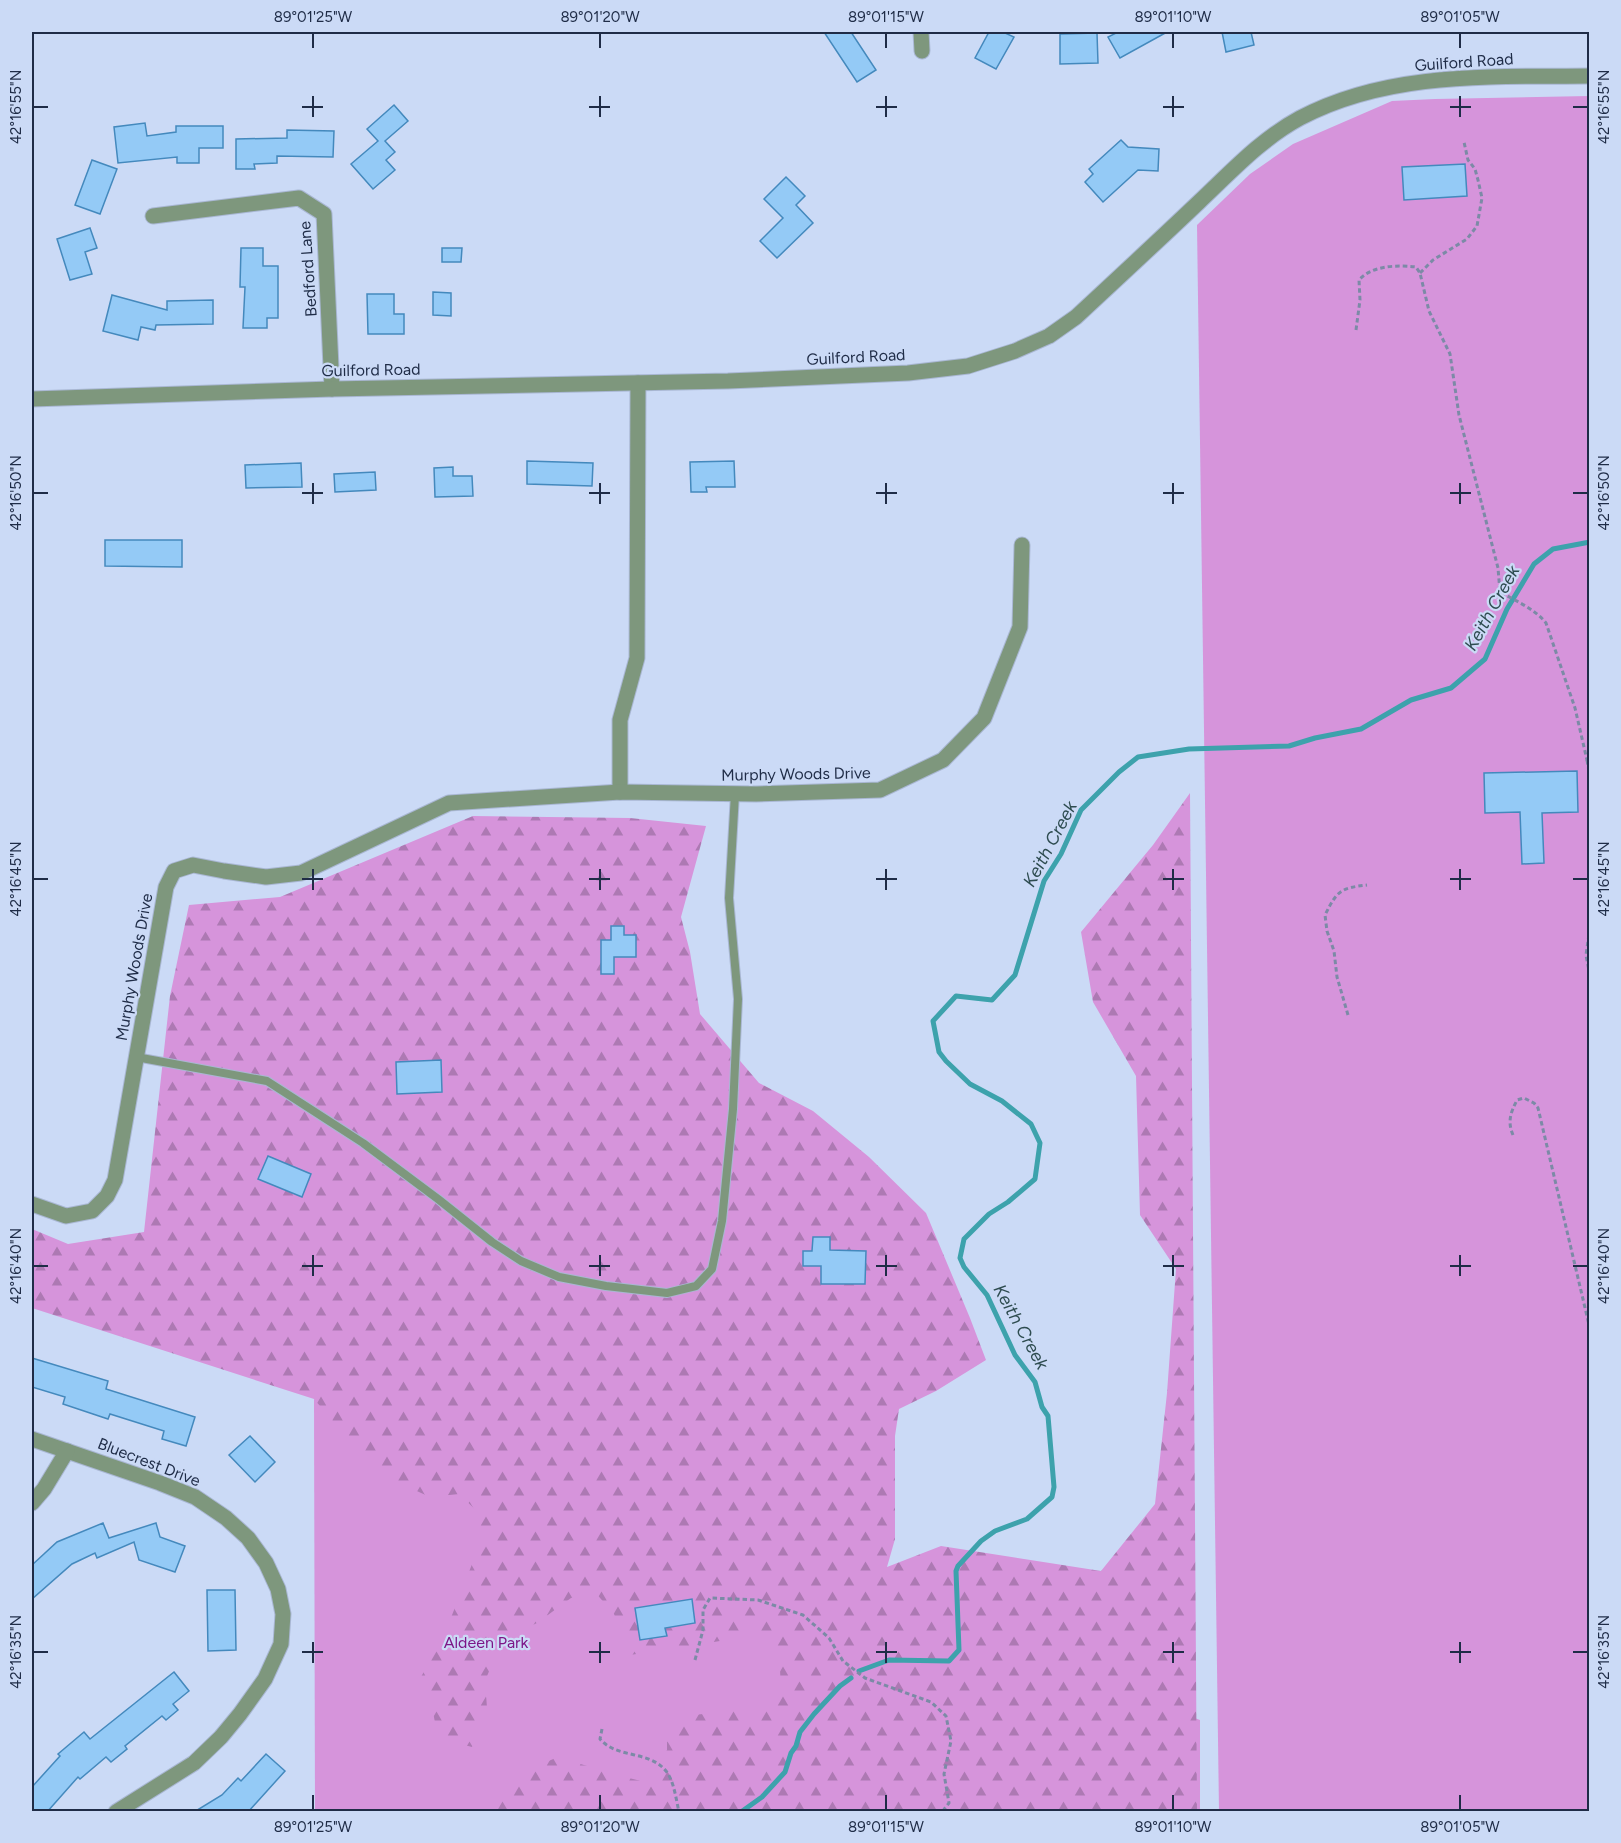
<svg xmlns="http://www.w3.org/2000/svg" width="1621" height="1843" viewBox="0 0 1621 1843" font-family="Figtree,sans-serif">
	<defs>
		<pattern id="forest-firs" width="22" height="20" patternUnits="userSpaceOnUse" patternTransform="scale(1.5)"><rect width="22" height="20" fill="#d694db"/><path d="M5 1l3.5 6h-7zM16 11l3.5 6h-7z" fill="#ad79b3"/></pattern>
	</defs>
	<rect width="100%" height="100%" fill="#cbdaf6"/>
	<g fill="#d694db">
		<path d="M 1589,96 L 1589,1811 L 1219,1811 L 1197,225 L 1250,174 L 1293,144 L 1392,101 L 1435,99 Z"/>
		<path d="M 314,1399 L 1200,1720 L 1200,1811 L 315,1811 Z"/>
	</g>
	<path fill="url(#forest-firs)" d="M 1190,793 L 1197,1811 L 492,1811 L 495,1804 L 525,1771 L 558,1757 L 613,1774 L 645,1782 L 667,1750 L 667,1725 L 693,1715 L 753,1709 L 781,1694 L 780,1669 L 772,1647 L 751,1634 L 720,1641 L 630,1655 L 614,1614 L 594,1591 L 571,1598 L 537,1623 L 502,1640 L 485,1681 L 488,1721 L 472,1747 L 438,1738 L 432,1707 L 417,1684 L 443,1638 L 476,1554 L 480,1514 L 459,1494 L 430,1497 L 377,1473 L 314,1399 L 32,1308 L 32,1229 L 68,1244 L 144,1232 L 170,996 L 189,905 L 280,897 L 473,816 L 630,818 L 706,826 L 681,917 L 690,952 L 700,1014 L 759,1083 L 813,1111 L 869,1157 L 926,1213 L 970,1318 L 986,1360 L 936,1391 L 899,1409 L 895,1436 L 895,1539 L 887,1567 L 941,1546 L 1101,1571 L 1155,1504 L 1167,1393 L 1176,1269 L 1140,1215 L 1136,1076 L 1093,1002 L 1081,932 L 1153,845 Z"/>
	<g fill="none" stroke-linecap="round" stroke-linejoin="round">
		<g stroke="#3da2ac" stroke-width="5">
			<path d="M 859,1671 L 889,1660 L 949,1661 L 959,1650 L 956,1571 L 958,1566 L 981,1541 L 995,1531 L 1027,1519 L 1052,1497 L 1054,1487 L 1048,1416 L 1042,1407 L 1035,1382 L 1015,1355 L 987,1295 L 964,1267 L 960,1258 L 964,1239 L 989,1214 L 1008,1202 L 1035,1179 L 1040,1143 L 1031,1124 L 1002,1101 L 970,1084 L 946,1061 L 939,1052 L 933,1021 L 956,996 L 992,1000 L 1015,975 L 1044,881 L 1061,854 L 1081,810 L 1119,772 L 1138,757 L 1189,749 L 1289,746 L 1315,738 L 1361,729 L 1411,700 L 1451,688 L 1485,659 L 1507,609 L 1534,564 L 1553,549 L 1590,542"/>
			<path d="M 741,1812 L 762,1797 L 785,1772 L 791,1753 L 796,1746 L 800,1732 L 814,1714 L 840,1686 L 851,1678"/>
		</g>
	</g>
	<g fill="#94caf6" stroke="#4489bd" stroke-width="1.5">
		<path d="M 824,32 L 851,32 L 876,70 L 857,82 Z"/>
		<path d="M 989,32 L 1003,32 L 1014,37 L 996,69 L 975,58 Z"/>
		<path d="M 1118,32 L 1167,32 L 1120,58 L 1108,37 Z"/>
		<path d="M 1222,32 L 1251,32 L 1254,45 L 1226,52 Z"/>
		<path d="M 1097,33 L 1098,63 L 1060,64 L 1060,34 Z"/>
		<path d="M 394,105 L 408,121 L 385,141 L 395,152 L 386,160 L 395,170 L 373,189 L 351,164 L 378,141 L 367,129 Z"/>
		<path d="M 145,123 L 147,136 L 176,132 L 176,126 L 223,126 L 223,148 L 199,148 L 199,163 L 177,163 L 177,157 L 118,163 L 114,127 Z"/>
		<path d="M 287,130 L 334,131 L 333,157 L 277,156 L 277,163 L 254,164 L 255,169 L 236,169 L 236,139 L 287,138 Z"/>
		<path d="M 1121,140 L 1128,147 L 1159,149 L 1158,171 L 1138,170 L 1103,202 L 1085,182 L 1093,174 L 1089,169 Z"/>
		<path d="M 92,160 L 117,169 L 100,214 L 75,205 Z"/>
		<path d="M 1465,164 L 1467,196 L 1404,200 L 1402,167 Z"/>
		<path d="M 786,177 L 805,196 L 796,205 L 813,223 L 777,258 L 760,241 L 783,218 L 764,199 Z"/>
		<path d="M 90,228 L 97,248 L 85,252 L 92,274 L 70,280 L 57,239 Z"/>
		<path d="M 241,248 L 263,248 L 263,266 L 278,266 L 278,318 L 267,318 L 267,328 L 243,328 L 245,287 L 240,287 Z"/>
		<path d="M 442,248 L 462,248 L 461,262 L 442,262 Z"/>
		<path d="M 433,292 L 451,293 L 451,316 L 433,315 Z"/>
		<path d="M 367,294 L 394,294 L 394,314 L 404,314 L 404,334 L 368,334 Z"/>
		<path d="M 112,295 L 167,310 L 167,301 L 213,300 L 213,324 L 156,325 L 155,330 L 141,327 L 138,340 L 103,331 Z"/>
		<path d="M 527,461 L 593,463 L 592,486 L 527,484 Z"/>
		<path d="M 734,461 L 735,487 L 706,487 L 707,492 L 691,492 L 690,462 Z"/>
		<path d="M 301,463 L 302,487 L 246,488 L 245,465 Z"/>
		<path d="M 453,467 L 453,476 L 472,476 L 473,496 L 435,497 L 434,468 Z"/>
		<path d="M 375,472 L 376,490 L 335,492 L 334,474 Z"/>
		<path d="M 105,540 L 182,540 L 182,567 L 105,566 Z"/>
		<path d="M 1577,771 L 1578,812 L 1542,813 L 1544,863 L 1522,864 L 1520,812 L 1485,813 L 1484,773 Z"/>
		<path d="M 611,926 L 624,926 L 624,935 L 636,935 L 636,957 L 614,957 L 614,974 L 601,974 L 601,940 L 611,940 Z"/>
		<path d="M 441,1060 L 442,1092 L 397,1094 L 396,1062 Z"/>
		<path d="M 268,1156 L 311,1174 L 302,1197 L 258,1179 Z"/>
		<path d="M 813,1237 L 830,1237 L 830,1250 L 866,1251 L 865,1284 L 821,1284 L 821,1266 L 803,1266 L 803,1251 L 812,1251 Z"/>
		<path d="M 32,1358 L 108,1381 L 106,1389 L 195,1417 L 186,1446 L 162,1439 L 164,1431 L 110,1414 L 108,1419 L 63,1404 L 65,1397 L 32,1387 Z"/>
		<path d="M 250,1436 L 275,1462 L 255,1482 L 229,1455 Z"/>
		<path d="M 103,1523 L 109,1538 L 156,1523 L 160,1537 L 185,1546 L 175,1572 L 139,1560 L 134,1542 L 97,1558 L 95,1553 L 72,1564 L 32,1599 L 32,1565 L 57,1542 Z"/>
		<path d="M 207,1590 L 235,1590 L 236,1650 L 208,1651 Z"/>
		<path d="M 692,1599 L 695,1623 L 665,1628 L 667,1636 L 640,1640 L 635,1608 Z"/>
		<path d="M 174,1672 L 189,1691 L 173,1704 L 178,1710 L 166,1720 L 162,1716 L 125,1746 L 127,1749 L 111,1762 L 106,1757 L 80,1779 L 78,1777 L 47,1812 L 32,1812 L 32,1787 L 60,1756 L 58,1754 L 84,1732 L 90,1739 Z"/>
		<path d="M 266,1754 L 285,1771 L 248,1812 L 194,1812 L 222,1795 L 238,1778 L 241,1781 Z"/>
	</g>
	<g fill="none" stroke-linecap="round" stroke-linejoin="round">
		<defs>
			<path id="service" d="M 136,1057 L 267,1081 L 363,1143 L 438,1199 L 492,1242 L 521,1261 L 559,1277 L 606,1286 L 667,1293 L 696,1286 L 712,1269 L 722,1221 L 733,1109 L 738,999 L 729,898 L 735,794"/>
			<g id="minor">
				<path d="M 921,32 L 922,51"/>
				<path d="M 153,216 L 299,198 L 324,214 L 332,389"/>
				<path d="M 620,792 L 620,720 L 637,658 L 638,383"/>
				<path d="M 32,1204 L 66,1216 L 92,1211 L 107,1196 L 115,1180 L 166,887 L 174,871 L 193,865 L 224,871 L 266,877 L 301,873 L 449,803 L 620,792 L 756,794 L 880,790 L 943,760 L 984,718 L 1020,627 L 1022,545"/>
				<path d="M 32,1439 L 160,1483 L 195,1497 L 226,1518 L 248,1538 L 266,1563 L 278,1589 L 283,1614 L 281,1644 L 265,1679 L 240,1714 L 221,1737 L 194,1763 L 116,1812"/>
				<path d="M 32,1503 L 44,1489 L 67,1451"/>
			</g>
			<path id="tertiary" d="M 32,399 L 332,389 L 728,381 L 908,373 L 968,366 L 1015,351 L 1049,336 L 1076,317 C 1117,279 1158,241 1199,202 C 1231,172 1261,139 1300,118 C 1389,71 1492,77 1590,76"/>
		</defs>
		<use href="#service" stroke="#a9b7d3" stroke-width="10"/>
		<use href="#minor" stroke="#a9b7d3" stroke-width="17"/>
		<use href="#tertiary" stroke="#a9b7d3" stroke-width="17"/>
		<g stroke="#7c8aa6" stroke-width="3" stroke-dasharray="4.5 3" stroke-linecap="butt">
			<path d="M 1420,273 L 1433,260 L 1467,239 L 1477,226 L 1482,198 L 1478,180 L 1475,169 L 1468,160 L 1464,142"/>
			<path d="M 1356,330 L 1360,300 L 1359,280 C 1372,265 1398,265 1416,267 L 1420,273 L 1429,311 L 1450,354 L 1459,415 L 1498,568 L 1500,592 C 1516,601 1535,609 1546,623 L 1575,708 L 1587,760 L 1590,756"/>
			<path d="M 1587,760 L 1590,777"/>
			<path d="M 1590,927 L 1586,955 L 1590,976"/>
			<path d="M 1348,1015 L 1337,977 L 1334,951 L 1327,931 L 1325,915 C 1337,891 1340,888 1367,885"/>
			<path d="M 1513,1135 C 1507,1121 1511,1112 1517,1100 L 1524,1098 L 1534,1103 L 1538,1108 L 1590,1329"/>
			<path d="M 695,1660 L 703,1630 L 703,1610 L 710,1598 L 758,1600 L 803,1615 L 829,1638 L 843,1661 L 865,1678 L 931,1702 L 946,1716 L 951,1741 L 944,1774 L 949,1803 L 942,1812"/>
			<path d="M 602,1729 L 600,1739 C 617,1759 649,1750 666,1771 C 674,1781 676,1799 679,1812"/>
		</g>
		<use href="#service" stroke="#7e977d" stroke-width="8"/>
		<use href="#minor" stroke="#7e977d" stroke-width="15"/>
		<use href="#tertiary" stroke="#7e977d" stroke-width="15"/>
	</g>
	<path fill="none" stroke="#1f2c47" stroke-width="2" d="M 313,33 L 313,48M 600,33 L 600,48M 886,33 L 886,48M 1173,33 L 1173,48M 1460,33 L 1460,48M 313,96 L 313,117M 600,96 L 600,117M 886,96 L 886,117M 1173,96 L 1173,117M 1460,96 L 1460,117M 33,107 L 48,107M 302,107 L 323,107M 589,107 L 610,107M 876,107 L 897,107M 1163,107 L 1184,107M 1450,107 L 1471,107M 1573,107 L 1588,107M 313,483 L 313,504M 600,483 L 600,504M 886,483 L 886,504M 1173,483 L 1173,504M 1460,483 L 1460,504M 33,493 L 48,493M 302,493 L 323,493M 589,493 L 610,493M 876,493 L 897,493M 1163,493 L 1184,493M 1450,493 L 1471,493M 1573,493 L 1588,493M 313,869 L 313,890M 600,869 L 600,890M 886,869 L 886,890M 1173,869 L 1173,890M 1460,869 L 1460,890M 33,879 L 48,879M 302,879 L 323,879M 589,879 L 610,879M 876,879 L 897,879M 1163,879 L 1184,879M 1450,879 L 1471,879M 1573,879 L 1588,879M 313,1255 L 313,1276M 600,1255 L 600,1276M 886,1255 L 886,1276M 1173,1255 L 1173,1276M 1460,1255 L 1460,1276M 33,1266 L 48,1266M 302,1266 L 323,1266M 589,1266 L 610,1266M 876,1266 L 897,1266M 1163,1266 L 1184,1266M 1450,1266 L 1471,1266M 1573,1266 L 1588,1266M 313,1642 L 313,1663M 600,1642 L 600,1663M 886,1642 L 886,1663M 1173,1642 L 1173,1663M 1460,1642 L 1460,1663M 33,1652 L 48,1652M 302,1652 L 323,1652M 589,1652 L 610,1652M 876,1652 L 897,1652M 1163,1652 L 1184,1652M 1450,1652 L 1471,1652M 1573,1652 L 1588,1652M 313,1795 L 313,1810M 600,1795 L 600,1810M 886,1795 L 886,1810M 1173,1795 L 1173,1810M 1460,1795 L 1460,1810"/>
	<g text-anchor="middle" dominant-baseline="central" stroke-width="4.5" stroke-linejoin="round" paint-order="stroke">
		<g font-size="16" fill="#1f2c47" stroke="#cbdaf6">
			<text transform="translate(1464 62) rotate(-4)">Guilford Road</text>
			<text transform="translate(308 269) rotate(-94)">Bedford Lane</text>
			<text transform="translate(856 357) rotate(-3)">Guilford Road</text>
			<text transform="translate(371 370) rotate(-1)">Guilford Road</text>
			<text transform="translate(796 774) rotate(-1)">Murphy Woods Drive</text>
			<text transform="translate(134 967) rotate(-80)">Murphy Woods Drive</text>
			<text transform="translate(149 1462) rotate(21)">Bluecrest Drive</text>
		</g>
		<g font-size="16" fill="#7d1687" stroke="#cbdaf6">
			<text x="486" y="1642">Aldeen Park</text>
		</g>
		<g font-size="18" font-style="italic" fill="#2e4c50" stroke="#cbdaf6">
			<text transform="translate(1492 608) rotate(-61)">Keith Creek</text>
			<text transform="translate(1050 844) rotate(-62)">Keith Creek</text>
			<text transform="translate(1021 1327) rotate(61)">Keith Creek</text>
		</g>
	</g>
	<rect width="1621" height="1843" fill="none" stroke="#cbdaf6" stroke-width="66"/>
	<rect x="33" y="33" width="1555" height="1777" fill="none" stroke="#1f2c47" stroke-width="2"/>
	<g font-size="15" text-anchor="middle" fill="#1f2c47">
		<text x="313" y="22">89°01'25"W</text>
		<text x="600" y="22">89°01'20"W</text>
		<text x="886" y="22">89°01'15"W</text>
		<text x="1173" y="22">89°01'10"W</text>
		<text x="1460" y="22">89°01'05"W</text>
		<text transform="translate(16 107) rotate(-90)" y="5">42°16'55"N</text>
		<text transform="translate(1604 107) rotate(-90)" y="5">42°16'55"N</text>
		<text transform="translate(16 493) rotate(-90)" y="5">42°16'50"N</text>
		<text transform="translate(1604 493) rotate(-90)" y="5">42°16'50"N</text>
		<text transform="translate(16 879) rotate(-90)" y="5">42°16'45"N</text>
		<text transform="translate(1604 879) rotate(-90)" y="5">42°16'45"N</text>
		<text transform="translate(16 1266) rotate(-90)" y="5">42°16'40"N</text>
		<text transform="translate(1604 1266) rotate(-90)" y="5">42°16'40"N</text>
		<text transform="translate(16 1652) rotate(-90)" y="5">42°16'35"N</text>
		<text transform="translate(1604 1652) rotate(-90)" y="5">42°16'35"N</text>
		<text x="313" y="1832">89°01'25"W</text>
		<text x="600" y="1832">89°01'20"W</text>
		<text x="886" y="1832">89°01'15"W</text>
		<text x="1173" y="1832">89°01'10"W</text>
		<text x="1460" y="1832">89°01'05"W</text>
	</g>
</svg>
